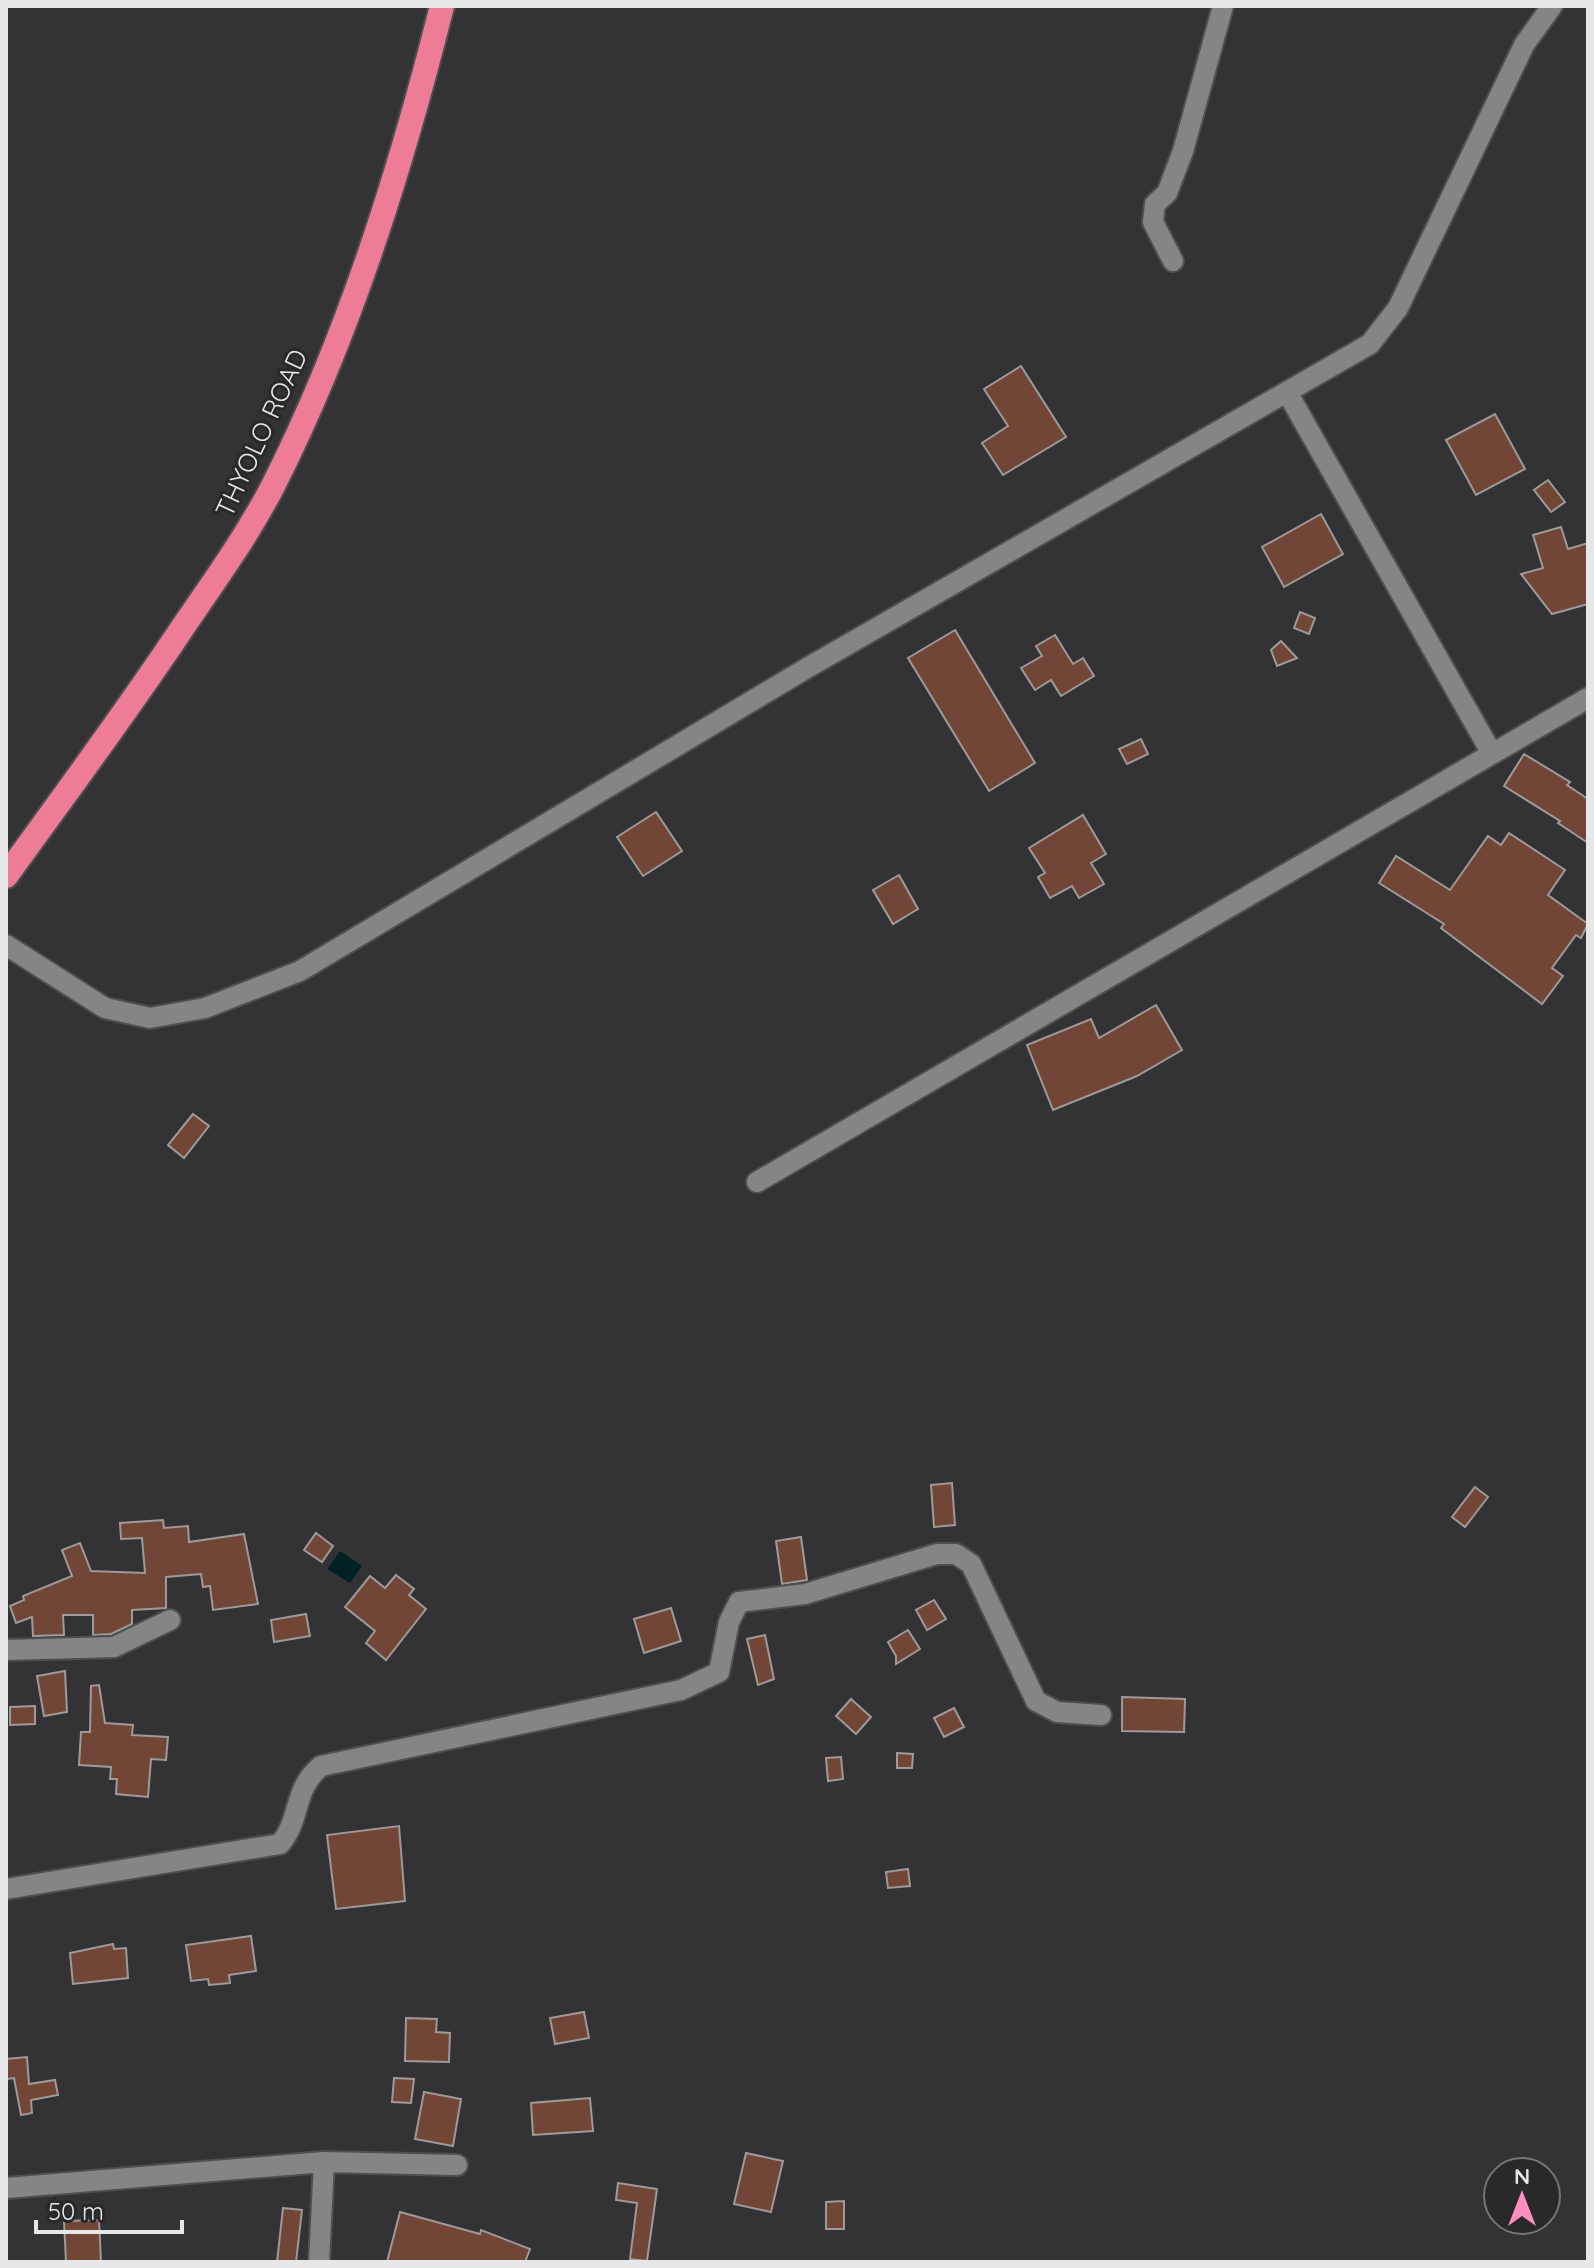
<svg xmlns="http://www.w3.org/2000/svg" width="1594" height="2268" viewBox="0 0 1594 2268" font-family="Quicksand,sans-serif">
	<rect width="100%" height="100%" fill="#333235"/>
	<path fill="#002123" d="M 340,1551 L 362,1566 L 350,1583 L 327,1569 Z"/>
	<g fill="#714636" stroke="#9d9a99" stroke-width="2">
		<path d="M 1021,366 L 1066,437 L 1003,475 L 982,443 L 1008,426 L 984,389 Z"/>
		<path d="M 1495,414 L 1525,469 L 1476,495 L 1446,440 Z"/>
		<path d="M 1548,480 L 1565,502 L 1551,512 L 1534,490 Z"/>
		<path d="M 1321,514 L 1343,554 L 1284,587 L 1262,547 Z"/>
		<path d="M 1561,527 L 1568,549 L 1588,543 L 1588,604 L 1552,614 L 1521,574 L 1543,568 L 1533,535 Z"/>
		<path d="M 1300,612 L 1315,618 L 1309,634 L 1294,628 Z"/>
		<path d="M 955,630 L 1035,763 L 989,791 L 908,658 Z"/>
		<path d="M 1055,635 L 1073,664 L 1083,658 L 1094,676 L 1061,696 L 1051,680 L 1035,690 L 1021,668 L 1042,656 L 1036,646 Z"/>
		<path d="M 1281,641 L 1297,658 L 1277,666 L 1271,650 Z"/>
		<path d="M 1141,739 L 1148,754 L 1127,764 L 1119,749 Z"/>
		<path d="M 1524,754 L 1570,782 L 1567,785 L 1588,799 L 1588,843 L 1558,823 L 1560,821 L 1504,786 Z"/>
		<path d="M 656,812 L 682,851 L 643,876 L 617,837 Z"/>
		<path d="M 1083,815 L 1106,854 L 1091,863 L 1104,884 L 1079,898 L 1072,886 L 1050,898 L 1038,877 L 1045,873 L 1029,848 Z"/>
		<path d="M 1509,833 L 1565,870 L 1548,895 L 1588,924 L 1581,938 L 1576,935 L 1552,968 L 1563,976 L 1542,1004 L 1441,928 L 1444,924 L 1379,883 L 1396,856 L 1450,890 L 1488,836 L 1501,845 Z"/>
		<path d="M 899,875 L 918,909 L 893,924 L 873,890 Z"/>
		<path d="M 1156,1005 L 1182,1050 L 1137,1076 L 1053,1110 L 1027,1045 L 1091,1019 L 1099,1038 Z"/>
		<path d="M 193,1114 L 209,1126 L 184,1158 L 168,1145 Z"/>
		<path d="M 952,1483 L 955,1525 L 934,1527 L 931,1485 Z"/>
		<path d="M 1475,1487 L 1488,1497 L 1465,1527 L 1452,1517 Z"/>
		<path d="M 163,1520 L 164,1528 L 188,1526 L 189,1542 L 244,1534 L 258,1604 L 213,1610 L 210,1586 L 203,1587 L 201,1574 L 166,1577 L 166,1608 L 132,1610 L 132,1624 L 111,1634 L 93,1635 L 93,1615 L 63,1615 L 64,1635 L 33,1636 L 32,1617 L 16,1623 L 10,1606 L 24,1600 L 23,1596 L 72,1576 L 62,1550 L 80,1543 L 91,1571 L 145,1573 L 142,1538 L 121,1539 L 120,1523 Z"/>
		<path d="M 316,1533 L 333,1546 L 322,1562 L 304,1550 Z"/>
		<path d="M 801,1537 L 807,1580 L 782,1584 L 776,1541 Z"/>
		<path d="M 396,1575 L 414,1589 L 409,1595 L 426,1609 L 386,1660 L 366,1643 L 375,1631 L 345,1607 L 370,1576 L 385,1588 Z"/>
		<path d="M 934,1600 L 946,1619 L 927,1630 L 916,1610 Z"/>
		<path d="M 671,1608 L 681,1641 L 644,1653 L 634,1619 Z"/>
		<path d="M 306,1614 L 310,1636 L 274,1642 L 271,1620 Z"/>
		<path d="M 908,1630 L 920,1649 L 896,1664 L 896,1656 L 888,1642 Z"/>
		<path d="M 765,1635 L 774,1679 L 758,1685 L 747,1639 Z"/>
		<path d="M 65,1671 L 67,1712 L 44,1716 L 37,1676 Z"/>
		<path d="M 99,1685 L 105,1723 L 133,1725 L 132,1735 L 168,1737 L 166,1760 L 151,1759 L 148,1797 L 116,1794 L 117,1779 L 110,1779 L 111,1767 L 79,1765 L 81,1732 L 90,1732 L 91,1686 Z"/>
		<path d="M 1122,1697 L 1185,1699 L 1184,1732 L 1122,1731 Z"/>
		<path d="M 851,1699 L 871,1717 L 856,1734 L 836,1716 Z"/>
		<path d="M 35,1706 L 35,1724 L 10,1725 L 10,1707 Z"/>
		<path d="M 954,1708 L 964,1727 L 944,1737 L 934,1718 Z"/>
		<path d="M 897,1753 L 913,1754 L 912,1768 L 897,1768 Z"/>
		<path d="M 841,1757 L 843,1779 L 828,1781 L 826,1758 Z"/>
		<path d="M 399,1826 L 405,1901 L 336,1909 L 327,1835 Z"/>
		<path d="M 908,1869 L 910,1886 L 888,1888 L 886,1872 Z"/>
		<path d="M 251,1936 L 256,1971 L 229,1975 L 230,1983 L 209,1985 L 208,1979 L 191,1981 L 186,1945 Z"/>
		<path d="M 113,1944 L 114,1949 L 126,1948 L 128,1978 L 73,1984 L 70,1953 Z"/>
		<path d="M 584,2012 L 589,2038 L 555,2044 L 550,2018 Z"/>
		<path d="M 406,2018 L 437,2019 L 436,2032 L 450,2033 L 449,2062 L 405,2061 Z"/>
		<path d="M 27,2057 L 29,2084 L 55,2080 L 58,2095 L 31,2100 L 32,2113 L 21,2115 L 14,2078 L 6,2079 L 6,2059 Z"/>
		<path d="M 394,2078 L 414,2079 L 411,2103 L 392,2102 Z"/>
		<path d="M 424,2092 L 461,2099 L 453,2146 L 415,2139 Z"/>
		<path d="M 590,2098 L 593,2131 L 533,2135 L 531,2103 Z"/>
		<path d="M 746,2153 L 783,2161 L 771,2212 L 734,2204 Z"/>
		<path d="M 618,2183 L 657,2189 L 647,2261 L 630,2259 L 637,2203 L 616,2200 Z"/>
		<path d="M 844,2201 L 844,2229 L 826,2229 L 826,2202 Z"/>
		<path d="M 283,2208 L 302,2210 L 296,2262 L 277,2262 Z"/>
		<path d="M 400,2212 L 480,2234 L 481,2230 L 530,2249 L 525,2262 L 387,2262 Z"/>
		<path d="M 99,2220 L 101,2262 L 66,2262 L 64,2221 Z"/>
	</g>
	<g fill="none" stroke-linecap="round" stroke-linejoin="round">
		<defs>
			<g id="street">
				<path d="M 1173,261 L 1153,222 L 1155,204 L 1167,193 L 1183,151 L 1223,6"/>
				<path d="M 1287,392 L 1491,752"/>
				<path d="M 6,945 L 105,1008 L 150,1018 L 205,1008 L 300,971 L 807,668 L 1370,344 L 1398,308 L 1524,45 L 1552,6"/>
				<path d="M 757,1182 L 1588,698"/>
				<path d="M 6,1650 L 114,1647 L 170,1620"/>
				<path d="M 6,1889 L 280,1844 C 302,1818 292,1790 321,1766 L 681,1690 L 719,1672 L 729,1622 L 739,1602 L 805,1594 L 937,1554 L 956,1554 L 971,1564 L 1036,1701 L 1057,1712 L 1101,1715"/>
				<path d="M 6,2188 L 324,2162 L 457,2165"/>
				<path d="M 319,2262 L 324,2162"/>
			</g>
			<path id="highway" d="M 6,876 C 66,793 128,710 185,624 C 216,579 248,534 273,486 C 349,336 401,169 442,6"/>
		</defs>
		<use href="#street" stroke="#4f4f51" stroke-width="24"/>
		<use href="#highway" stroke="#4f4f51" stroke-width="28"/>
		<use href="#street" stroke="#858588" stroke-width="20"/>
		<use href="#highway" stroke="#ef7c97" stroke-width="24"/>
	</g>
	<g text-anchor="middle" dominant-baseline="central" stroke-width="6" stroke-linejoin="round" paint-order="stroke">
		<g font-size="26" fill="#e7e6e8" stroke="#29282b">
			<text transform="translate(261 433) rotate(-65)">THYOLO ROAD</text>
		</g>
	</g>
	<rect width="1594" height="2268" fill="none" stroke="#e7e6e8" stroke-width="16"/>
	<g transform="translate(1522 2196)"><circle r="38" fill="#29282b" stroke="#757477" stroke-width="2"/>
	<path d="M0-6L14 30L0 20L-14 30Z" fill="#fe8ebd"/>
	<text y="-12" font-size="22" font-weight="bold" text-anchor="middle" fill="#e7e6e8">N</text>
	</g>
	<path d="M36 2220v12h146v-12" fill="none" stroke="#e7e6e8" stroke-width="4"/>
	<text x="48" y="2220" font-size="24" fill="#e7e6e8" stroke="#29282b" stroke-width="6" paint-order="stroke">50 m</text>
</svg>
